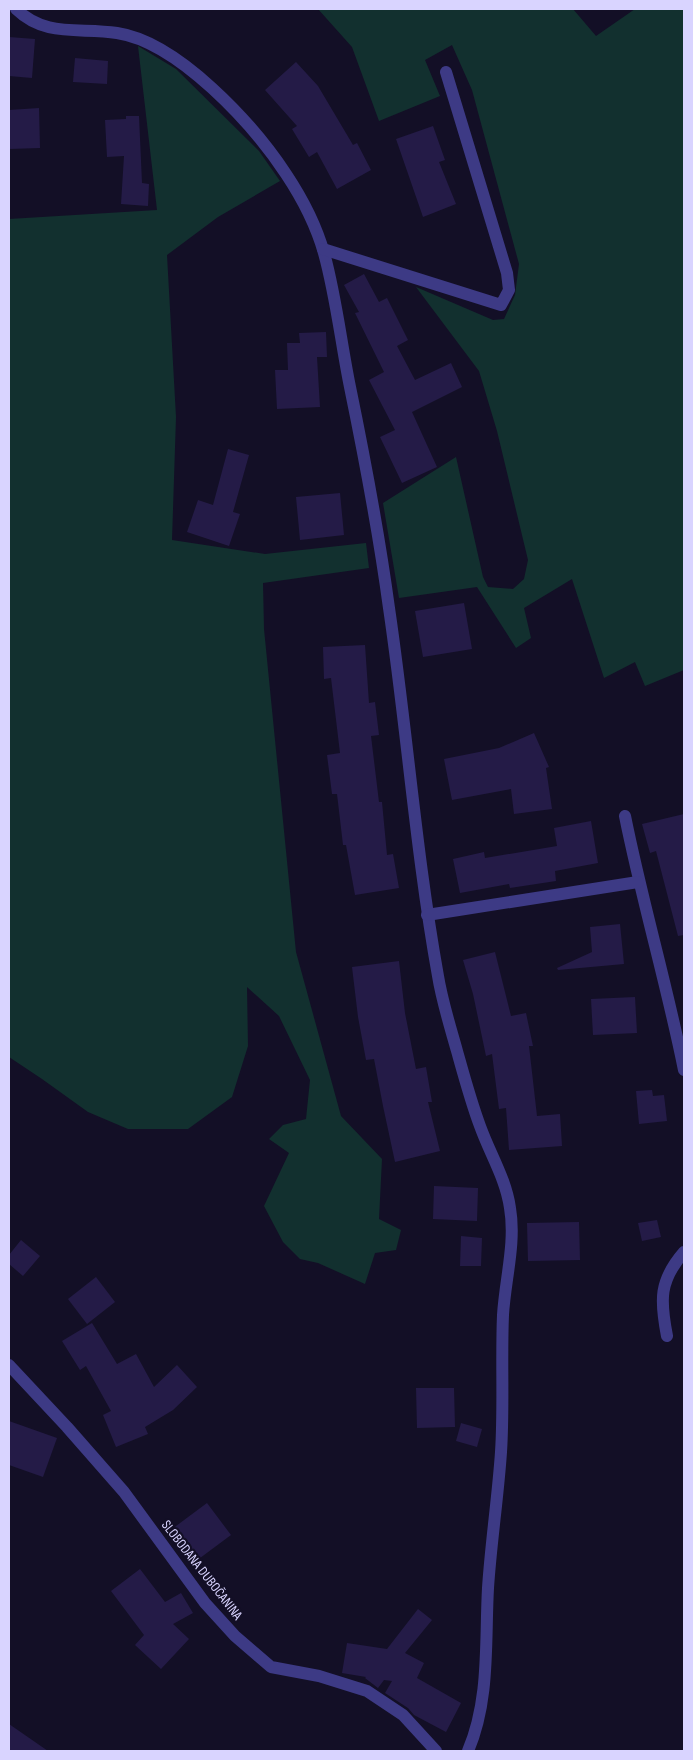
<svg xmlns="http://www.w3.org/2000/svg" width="693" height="1760" viewBox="0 0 693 1760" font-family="'Sofia Sans Condensed',sans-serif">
	<rect width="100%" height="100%" fill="#130f26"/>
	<g fill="#12302f">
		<path d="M 318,9 L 573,9 L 596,36 L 635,9 L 684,9 L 684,670 L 645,686 L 635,662 L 604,678 L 572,579 L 524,608 L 531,638 L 516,648 L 477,587 L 399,598 L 383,503 L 456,457 L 483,577 L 488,587 L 513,589 L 524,579 L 528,560 L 497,431 L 479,371 L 416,287 L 493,320 L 504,319 L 515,295 L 519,264 L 472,90 L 452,45 L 425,60 L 440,96 L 379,121 L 352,47 Z"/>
		<path d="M 138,46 L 176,69 L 259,151 L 280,181 L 218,217 L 167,255 L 176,417 L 172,540 L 265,554 L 366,543 L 369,568 L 263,583 L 264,629 L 296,952 L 341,1116 L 382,1159 L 379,1219 L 401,1230 L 396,1250 L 375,1253 L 365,1284 L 318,1263 L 300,1259 L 283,1242 L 264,1206 L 289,1153 L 269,1139 L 283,1125 L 306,1119 L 310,1080 L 279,1016 L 247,987 L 248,1046 L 232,1097 L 188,1129 L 128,1129 L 88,1112 L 42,1079 L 9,1057 L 9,219 L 157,210 Z"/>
	</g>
	<g fill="#241b47">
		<path d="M 9,37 L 35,39 L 32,78 L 9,76 Z"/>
		<path d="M 75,58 L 108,61 L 107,84 L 73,82 Z"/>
		<path d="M 296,62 L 318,86 L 353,145 L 357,143 L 371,170 L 337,189 L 317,152 L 309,157 L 292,129 L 297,126 L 265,90 Z"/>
		<path d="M 39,108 L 40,148 L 9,149 L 9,110 Z"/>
		<path d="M 126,116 L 139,116 L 142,183 L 149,184 L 148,206 L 121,204 L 124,156 L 107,157 L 105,120 L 126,119 Z"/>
		<path d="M 433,126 L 445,160 L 439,162 L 456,204 L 423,217 L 396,139 Z"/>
		<path d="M 364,274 L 379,302 L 387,298 L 408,340 L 397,346 L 415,380 L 451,363 L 462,387 L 412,412 L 437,467 L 402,483 L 380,437 L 395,430 L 369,380 L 384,372 L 355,313 L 359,312 L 344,285 Z"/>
		<path d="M 326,332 L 327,357 L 317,357 L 320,407 L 277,409 L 275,370 L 288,370 L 287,343 L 300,343 L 299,333 Z"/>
		<path d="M 228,449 L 249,455 L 233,512 L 240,514 L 229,546 L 187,532 L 198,500 L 213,505 Z"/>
		<path d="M 340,493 L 344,535 L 300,540 L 296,497 Z"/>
		<path d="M 464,603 L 472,649 L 423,657 L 415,611 Z"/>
		<path d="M 365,645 L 369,703 L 375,702 L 379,735 L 371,736 L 379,802 L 382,802 L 387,855 L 393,854 L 399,888 L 355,895 L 346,845 L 343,845 L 337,794 L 332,794 L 327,755 L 340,753 L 331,678 L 324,679 L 323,647 Z"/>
		<path d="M 534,733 L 549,767 L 546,768 L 552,809 L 514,814 L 511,789 L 452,800 L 444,759 L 499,748 Z"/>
		<path d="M 684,814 L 684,935 L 678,936 L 656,851 L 650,853 L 642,824 Z"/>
		<path d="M 591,821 L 598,863 L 555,871 L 556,881 L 510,888 L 509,884 L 460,893 L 453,859 L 484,852 L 485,858 L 557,846 L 554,828 Z"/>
		<path d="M 620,924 L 624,964 L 558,970 L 557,968 L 592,952 L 590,927 Z"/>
		<path d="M 495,952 L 511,1016 L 526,1013 L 533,1046 L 529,1046 L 537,1116 L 560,1114 L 562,1146 L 509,1150 L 506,1108 L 499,1109 L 492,1054 L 486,1056 L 473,994 L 463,960 Z"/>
		<path d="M 399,961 L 405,1013 L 416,1069 L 426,1067 L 432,1102 L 428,1102 L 440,1151 L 395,1162 L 383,1106 L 374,1059 L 366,1060 L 358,1017 L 352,967 Z"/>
		<path d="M 635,997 L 637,1033 L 593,1035 L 591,999 Z"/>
		<path d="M 652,1090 L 653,1096 L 664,1095 L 667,1121 L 639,1124 L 636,1091 Z"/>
		<path d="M 434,1186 L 478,1188 L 477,1221 L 433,1219 Z"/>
		<path d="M 657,1220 L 661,1237 L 642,1241 L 638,1223 Z"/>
		<path d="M 579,1222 L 580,1260 L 528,1261 L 527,1223 Z"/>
		<path d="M 461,1236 L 482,1238 L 481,1266 L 460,1266 Z"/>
		<path d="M 21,1240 L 40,1256 L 23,1276 L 9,1264 L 9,1255 Z"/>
		<path d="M 96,1277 L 115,1302 L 87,1324 L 68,1299 Z"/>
		<path d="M 92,1323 L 117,1364 L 136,1354 L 154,1387 L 177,1365 L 197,1387 L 173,1410 L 145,1427 L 148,1434 L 116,1447 L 103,1415 L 111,1411 L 86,1366 L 80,1370 L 62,1341 Z"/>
		<path d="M 416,1388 L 454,1388 L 455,1427 L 417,1428 Z"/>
		<path d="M 9,1421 L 57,1438 L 43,1477 L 9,1465 Z"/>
		<path d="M 461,1423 L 482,1429 L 477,1447 L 456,1441 Z"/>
		<path d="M 207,1503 L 231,1535 L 196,1561 L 172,1529 Z"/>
		<path d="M 140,1569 L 165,1602 L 181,1593 L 193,1613 L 173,1624 L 189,1639 L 161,1669 L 135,1645 L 144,1635 L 111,1591 Z"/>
		<path d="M 418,1609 L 432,1620 L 405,1653 L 424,1663 L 417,1678 L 461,1703 L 446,1732 L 414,1715 L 408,1708 L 385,1693 L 392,1681 L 384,1680 L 378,1688 L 365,1678 L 366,1677 L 342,1673 L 347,1643 L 387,1649 Z"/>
		<path d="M 9,1724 L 48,1751 L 9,1751 Z"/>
	</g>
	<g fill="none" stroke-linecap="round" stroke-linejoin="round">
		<g stroke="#3d3a85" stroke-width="12">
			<path d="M 16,9 C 46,38 80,27 117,33 C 178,42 253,124 286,174 C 302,198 316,225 324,253 C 336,296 341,343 350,387 C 365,460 379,534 389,608 C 407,730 416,854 438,976 C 442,1001 450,1026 457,1051 C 464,1076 471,1102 480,1126 C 490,1154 506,1179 510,1208 C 516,1243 505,1280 503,1315 C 501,1360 504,1406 501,1452 C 498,1497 491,1542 488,1588 C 485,1642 490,1700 468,1751"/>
			<path d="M 323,249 L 501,305 L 509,290 L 507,273 L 446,72"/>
			<path d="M 625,816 C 642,901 667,985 684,1070"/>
			<path d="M 427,915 L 638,882"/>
			<path d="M 667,1336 C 660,1300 659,1281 684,1252"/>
			<path d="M 9,1365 L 67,1427 L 124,1492 L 205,1603 L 235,1636 L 271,1667 L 319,1676 L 367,1691 L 403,1715 L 436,1751"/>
		</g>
	</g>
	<g text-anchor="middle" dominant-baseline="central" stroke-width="4.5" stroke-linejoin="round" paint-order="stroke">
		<g font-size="14" fill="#d9d4ff" stroke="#130f26">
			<text transform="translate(202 1570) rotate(52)">SLOBODANA DUBOČANINA</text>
		</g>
	</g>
	<rect width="693" height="1760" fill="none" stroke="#d9d4ff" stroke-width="20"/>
</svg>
